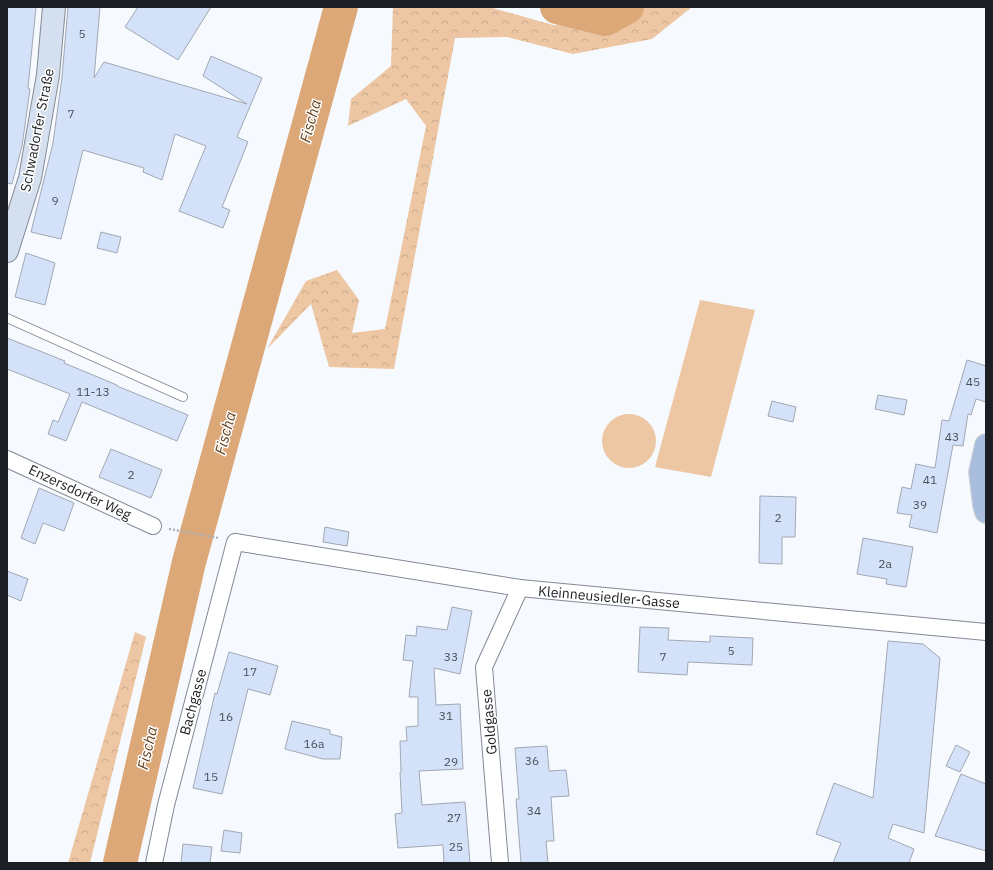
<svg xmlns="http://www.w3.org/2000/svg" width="993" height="870" viewBox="0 0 993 870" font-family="'IBM Plex Sans',sans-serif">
	<defs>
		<pattern id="forest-crowns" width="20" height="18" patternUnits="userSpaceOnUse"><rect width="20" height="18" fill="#edc6a3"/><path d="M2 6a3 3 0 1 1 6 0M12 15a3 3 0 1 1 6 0" fill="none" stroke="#cbaa8c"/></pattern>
	</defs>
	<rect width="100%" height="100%" fill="#f6f9fe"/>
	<g fill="url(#forest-crowns)">
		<path d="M 393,7 L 489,7 L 553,25 L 621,21 L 615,7 L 692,7 L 652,39 L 573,54 L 507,37 L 455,38 L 394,369 L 329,367 L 311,304 L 267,349 L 306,281 L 337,270 L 359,300 L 352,333 L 385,329 L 426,126 L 406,99 L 348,126 L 351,99 L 391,66 Z"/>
		<path d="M 135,632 L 146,637 L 90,863 L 68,863 Z"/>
	</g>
	<g fill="#edc6a3">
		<path d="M 700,300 L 755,310 L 711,477 L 655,467 Z"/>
		<circle cx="629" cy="441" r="27"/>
	</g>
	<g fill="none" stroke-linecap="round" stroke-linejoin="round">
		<g stroke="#dca878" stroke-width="34">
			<path d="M 557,7 L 605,19 L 627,7"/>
			<path d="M 120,863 L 189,562 L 341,7"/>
		</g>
	</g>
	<g fill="#d3e2f9" stroke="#a2a8b3">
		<path d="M 7,7 L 36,7 L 28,88 L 30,89 L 22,146 L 12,184 L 7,183 Z"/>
		<path d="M 68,7 L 100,7 L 94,78 L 104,62 L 247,104 L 203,76 L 211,56 L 262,78 L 237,137 L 248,142 L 222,207 L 230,210 L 223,228 L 179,211 L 206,146 L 175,134 L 162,180 L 143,172 L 144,168 L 83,150 L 61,239 L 31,232 L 53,143 L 62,77 Z"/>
		<path d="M 138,7 L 211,7 L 178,60 L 125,27 Z"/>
		<path d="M 101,232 L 121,237 L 117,253 L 97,248 Z"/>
		<path d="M 26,253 L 55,263 L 45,305 L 15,297 Z"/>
		<path d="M 7,338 L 65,361 L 64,363 L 117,385 L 117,386 L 188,415 L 177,441 L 82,402 L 66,441 L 48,434 L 53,420 L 58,422 L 70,394 L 7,369 Z"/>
		<path d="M 967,360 L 986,366 L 986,402 L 976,399 L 971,415 L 968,414 L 963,446 L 953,445 L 937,533 L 909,527 L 912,515 L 897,513 L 902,487 L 911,489 L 916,464 L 935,468 L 942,420 L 949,421 Z"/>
		<path d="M 878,395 L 907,400 L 904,415 L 875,409 Z"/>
		<path d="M 772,401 L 796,407 L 793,422 L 768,416 Z"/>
		<path d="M 111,449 L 162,470 L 151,498 L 99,477 Z"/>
		<path d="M 39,488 L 74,503 L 64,531 L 43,523 L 35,544 L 21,538 Z"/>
		<path d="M 760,496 L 796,497 L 795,537 L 782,537 L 782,564 L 759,563 Z"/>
		<path d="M 325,527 L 349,532 L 347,546 L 323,542 Z"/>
		<path d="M 863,538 L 913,547 L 906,587 L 886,584 L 887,579 L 857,574 Z"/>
		<path d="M 7,571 L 28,579 L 21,601 L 7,595 Z"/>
		<path d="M 452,607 L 472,611 L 460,674 L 434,668 L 436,705 L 460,704 L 463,769 L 419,771 L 422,805 L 465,802 L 470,863 L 444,863 L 443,845 L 398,848 L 395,814 L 402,813 L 400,772 L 401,772 L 400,741 L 407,741 L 406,727 L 418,726 L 418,697 L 409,697 L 413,661 L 403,660 L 406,635 L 416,636 L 417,626 L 447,630 Z"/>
		<path d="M 640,627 L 669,628 L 668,640 L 710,642 L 710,636 L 753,638 L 752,665 L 688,662 L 687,675 L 638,672 Z"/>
		<path d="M 888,641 L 923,644 L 940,658 L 924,833 L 893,824 L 888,838 L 914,849 L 909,863 L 833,863 L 841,843 L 816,834 L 834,783 L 873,798 Z"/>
		<path d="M 229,652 L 278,666 L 270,695 L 248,689 L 222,794 L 193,788 L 215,693 L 217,694 Z"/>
		<path d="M 292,721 L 330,730 L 330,734 L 342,737 L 340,759 L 323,759 L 285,749 Z"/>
		<path d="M 956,745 L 970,752 L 960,772 L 946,766 Z"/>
		<path d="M 547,746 L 549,771 L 566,770 L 569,796 L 551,797 L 554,841 L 546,841 L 548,863 L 521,863 L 516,799 L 519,799 L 515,748 Z"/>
		<path d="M 961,774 L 986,784 L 986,851 L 935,836 Z"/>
		<path d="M 224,830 L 242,833 L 240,853 L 221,851 Z"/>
		<path d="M 183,844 L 212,847 L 210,863 L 181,863 Z"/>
	</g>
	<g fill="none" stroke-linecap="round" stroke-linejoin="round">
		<defs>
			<path id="service" d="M 7,318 L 183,397"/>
			<g id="minor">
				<path d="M 7,459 L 153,526"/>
				<path d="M 154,863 L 166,805 L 235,542 L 520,588 L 986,632"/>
				<path d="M 500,863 L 484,667 L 520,588"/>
			</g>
			<path id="secondary" d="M 7,251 L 30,178 L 48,75 L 54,7"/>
			<path id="primary" d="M 986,445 L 980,472 L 984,505 L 986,512"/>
		</defs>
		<use href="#service" stroke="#838a94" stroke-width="10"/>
		<use href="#minor" stroke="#838a94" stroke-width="18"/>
		<use href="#secondary" stroke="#838a94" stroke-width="24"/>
		<use href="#primary" stroke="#d6d6d7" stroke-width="24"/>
		<path stroke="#adb0b5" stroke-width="2.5" stroke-dasharray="2 2" stroke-linecap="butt" d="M 169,529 L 219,538"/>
		<use href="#service" stroke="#fff" stroke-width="8"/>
		<use href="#minor" stroke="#fff" stroke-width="16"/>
		<use href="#secondary" stroke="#d4dfef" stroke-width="22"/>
		<use href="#primary" stroke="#a9bedf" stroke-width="22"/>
	</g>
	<g text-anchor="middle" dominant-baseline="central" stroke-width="3" stroke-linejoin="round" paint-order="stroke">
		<g font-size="12" fill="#494f58">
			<text x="82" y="33">5</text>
			<text x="71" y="113">7</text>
			<text x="55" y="200">9</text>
			<text x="973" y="381">45</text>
			<text x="93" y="391">11-13</text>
			<text x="952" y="436">43</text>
			<text x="131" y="474">2</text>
			<text x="930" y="479">41</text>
			<text x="920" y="504">39</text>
			<text x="778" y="517">2</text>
			<text x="885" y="563">2a</text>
			<text x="731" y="650">5</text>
			<text x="451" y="656">33</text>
			<text x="663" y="656">7</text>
			<text x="250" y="671">17</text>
			<text x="446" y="715">31</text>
			<text x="226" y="716">16</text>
			<text x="314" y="743">16a</text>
			<text x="532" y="760">36</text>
			<text x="451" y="761">29</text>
			<text x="211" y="776">15</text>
			<text x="534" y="810">34</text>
			<text x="454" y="817">27</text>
			<text x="456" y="846">25</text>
		</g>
		<g font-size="14" fill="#1b1e22" stroke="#fff">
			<text transform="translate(37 130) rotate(-79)">Schwadorfer Straße</text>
			<text transform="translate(80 492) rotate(25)">Enzersdorfer Weg</text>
			<text transform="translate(609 597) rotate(5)">Kleinneusiedler-Gasse</text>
			<text transform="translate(193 702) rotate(-75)">Bachgasse</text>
			<text transform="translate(489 722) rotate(-95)">Goldgasse</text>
		</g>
		<g font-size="15" font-style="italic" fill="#64401c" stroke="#fff">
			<text transform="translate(310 121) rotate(-75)">Fischa</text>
			<text transform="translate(225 433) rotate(-75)">Fischa</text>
			<text transform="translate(147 748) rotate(-77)">Fischa</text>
		</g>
	</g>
	<rect width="993" height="870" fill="none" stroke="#1b1e22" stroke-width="16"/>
</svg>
